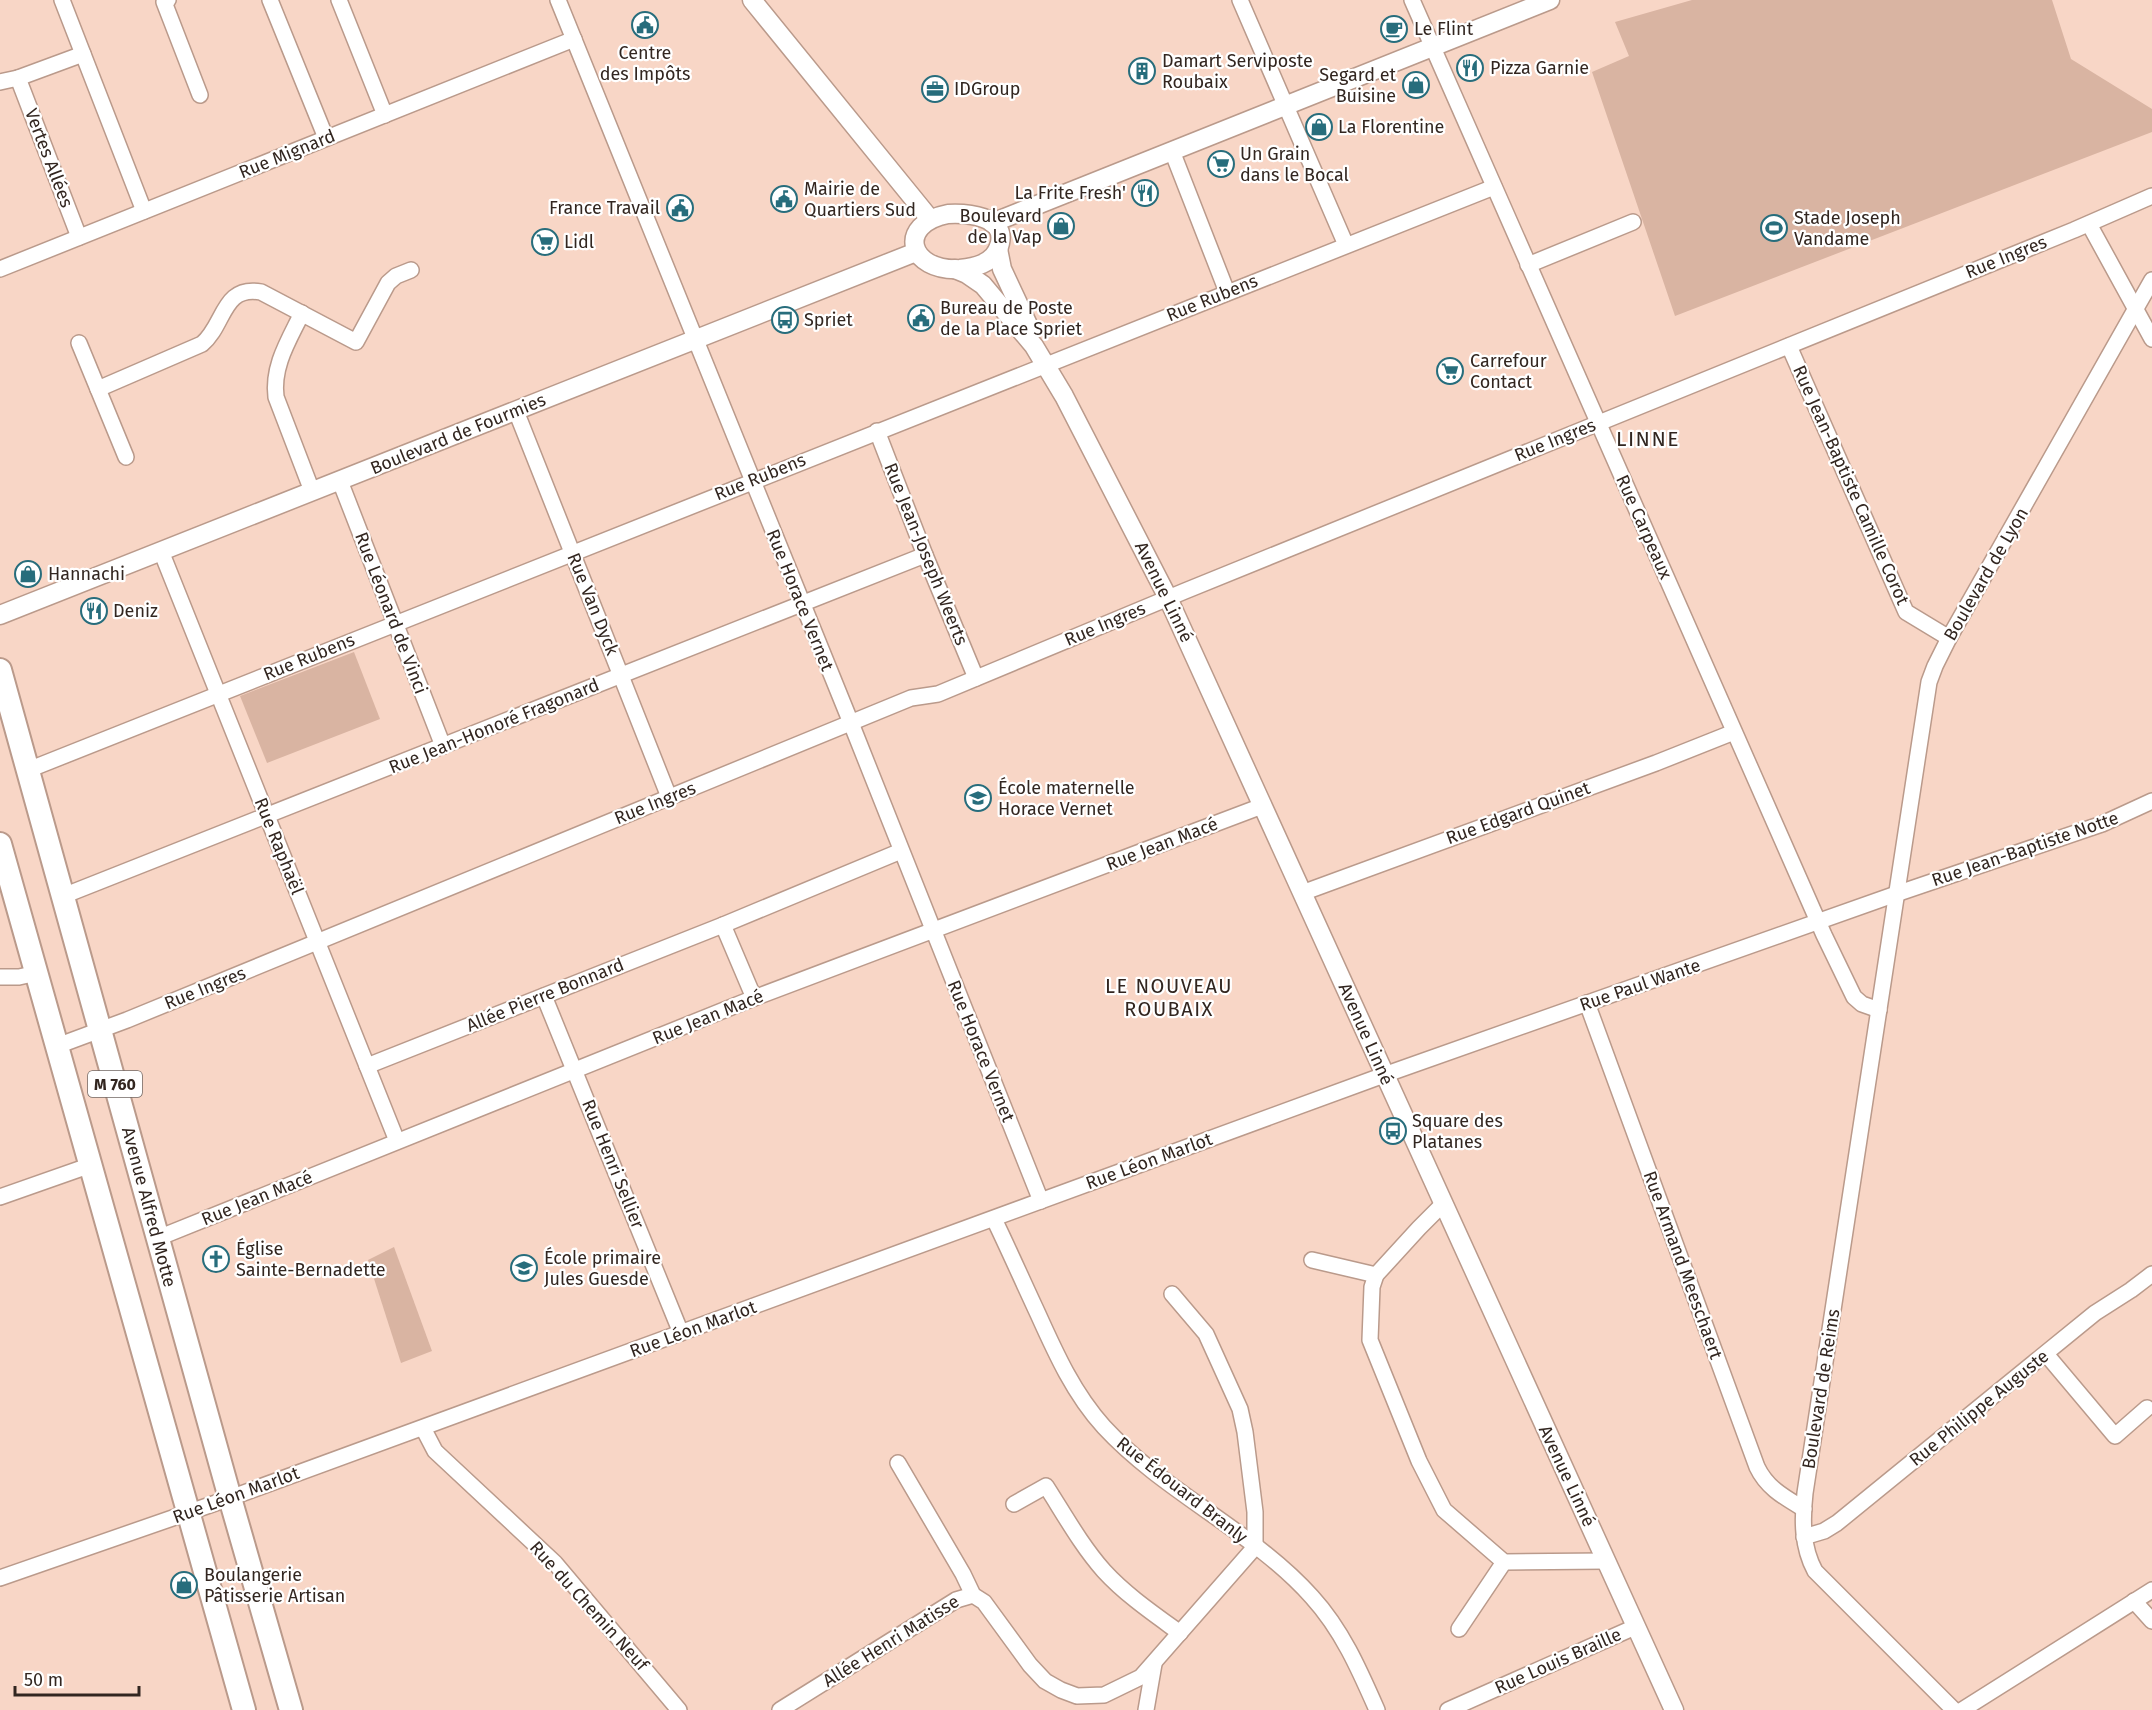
<svg xmlns="http://www.w3.org/2000/svg" width="2152" height="1710" viewBox="0 0 2152 1710" font-family="'Fira Sans',sans-serif">
	<rect width="100%" height="100%" fill="#f8d6c6"/>
	<g fill="#d9b4a2">
		<path d="M 1692,0 L 2052,0 L 2071,59 L 2152,109 L 2152,132 L 1675,316 L 1592,72 L 1629,56 L 1615,22 Z"/>
		<path d="M 354,652 L 380,719 L 267,763 L 240,696 Z"/>
		<path d="M 394,1247 L 432,1351 L 401,1363 L 368,1260 Z"/>
	</g>
	<g fill="none" stroke-linecap="round" stroke-linejoin="round">
		<defs>
			<g id="minor">
				<path d="M 62,0 L 144,211"/>
				<path d="M 168,0 L 164,2 L 200,95"/>
				<path d="M 270,0 L 326,138"/>
				<path d="M 339,0 L 385,115"/>
				<path d="M 558,0 L 851,723 L 1041,1201"/>
				<path d="M 1240,0 L 1346,245"/>
				<path d="M 1412,0 L 1824,935 L 1854,997 L 1862,1004 L 1879,1010"/>
				<path d="M 18,78 L 83,54"/>
				<path d="M 0,82 L 18,78 L 79,237"/>
				<path d="M 1172,151 L 1227,292"/>
				<path d="M 2089,224 L 2152,339"/>
				<path d="M 1528,265 L 1633,222"/>
				<path d="M 0,269 L 574,39"/>
				<path d="M 302,313 C 289,340 272,366 276,397 L 312,491"/>
				<path d="M 79,343 L 126,457"/>
				<path d="M 1789,346 L 1906,612 L 1949,638"/>
				<path d="M 98,389 L 202,344 C 225,325 222,285 261,292 L 356,342 L 388,283 L 396,276 L 411,270"/>
				<path d="M 516,411 L 669,797"/>
				<path d="M 877,431 L 925,555 L 976,678"/>
				<path d="M 340,481 L 443,746"/>
				<path d="M 161,551 L 397,1141"/>
				<path d="M 28,770 L 1494,187"/>
				<path d="M 1302,893 L 1656,763 L 1734,732"/>
				<path d="M 63,896 L 925,555"/>
				<path d="M 723,925 L 754,998"/>
				<path d="M 0,977 L 19,977 L 37,973"/>
				<path d="M 544,996 L 681,1333"/>
				<path d="M 1587,1003 L 1757,1467 C 1767,1488 1784,1497 1804,1509"/>
				<path d="M 57,1046 L 127,1020 L 911,698 L 938,694 L 1185,591 L 2074,230 L 2152,196"/>
				<path d="M 367,1066 L 723,925 L 901,851"/>
				<path d="M 0,1197 L 91,1165"/>
				<path d="M 1442,1205 L 1419,1228 L 1376,1275 L 1372,1287 L 1370,1340 L 1419,1461 L 1444,1510 L 1504,1562 L 1606,1561"/>
				<path d="M 994,1219 C 1009,1250 1023,1282 1038,1314 C 1056,1354 1074,1394 1104,1427 C 1165,1493 1253,1531 1312,1597 C 1342,1630 1359,1669 1377,1710"/>
				<path d="M 158,1238 L 754,998 L 1262,806"/>
				<path d="M 1312,1260 L 1376,1275"/>
				<path d="M 2046,1354 L 2115,1436 L 2147,1408"/>
				<path d="M 423,1428 L 435,1451 L 555,1563 L 679,1710"/>
				<path d="M 898,1463 L 963,1574 L 973,1595 L 984,1602 L 1030,1665 L 1045,1681 L 1061,1690 L 1077,1696 L 1104,1695 L 1141,1677 L 1255,1547 L 1255,1512 L 1245,1432 L 1240,1409 L 1206,1334 L 1172,1294"/>
				<path d="M 1014,1504 L 1046,1486 C 1064,1514 1081,1545 1104,1571 C 1126,1595 1154,1614 1180,1633"/>
				<path d="M 1804,1537 L 1824,1531 L 1837,1523 L 2095,1313 L 2131,1290 L 2152,1274"/>
				<path d="M 0,1578 L 230,1498 L 1384,1075 L 1896,894 L 2102,824 L 2152,801"/>
				<path d="M 2134,1601 L 2152,1621"/>
				<path d="M 1459,1629 L 1504,1562"/>
				<path d="M 780,1710 L 956,1600 L 973,1595"/>
				<path d="M 1146,1710 L 1154,1664"/>
				<path d="M 1448,1710 L 1635,1627"/>
				<path d="M 1954,1710 L 1815,1571 C 1802,1547 1802,1520 1805,1493 L 1929,682 L 1935,666 L 1949,638 L 2152,280"/>
				<path d="M 1962,1710 L 2152,1590"/>
			</g>
			<g id="tertiary">
				<path d="M 752,0 L 930,219"/>
				<path d="M 948,214 C 967,213 1006,216 1000,243 C 998,253 991,260 982,264 C 975,267 968,268 960,269 C 908,272 896,224 948,214 Z"/>
				<path d="M 992,223 L 1550,0"/>
				<path d="M 998,249 L 1002,269 L 1030,329"/>
				<path d="M 955,269 L 967,274 L 983,285 L 1034,346 L 1064,396 L 1168,598 L 1674,1710"/>
				<path d="M 0,615 L 916,252"/>
			</g>
			<g id="primary">
				<path d="M 0,670 L 230,1498 L 291,1710"/>
				<path d="M 0,844 L 244,1710"/>
			</g>
		</defs>
		<use href="#minor" stroke="#ba9a8b" stroke-width="18"/>
		<use href="#tertiary" stroke="#ba9a8b" stroke-width="21"/>
		<use href="#primary" stroke="#ba9a8b" stroke-width="26"/>
		<use href="#minor" stroke="#fff" stroke-width="15"/>
		<use href="#tertiary" stroke="#fff" stroke-width="18"/>
		<use href="#primary" stroke="#fff" stroke-width="22"/>
	</g>
	<defs>
		<symbol id="civic-ring" viewBox="-11 -11 22 22"><circle r="9.5" fill="#fff" stroke="#276d7c" stroke-width="1.5"/><path d="M-.6-6.5H3V-4.5H.6V-3L4-1V1h2V6H-6V1h2V-1L-.6-3ZM-1.2 2.5V6h2.4V2.5Z" fill="#276d7c"/></symbol>
		<symbol id="cafe-ring" viewBox="-11 -11 22 22"><circle r="9.5" fill="#fff" stroke="#276d7c" stroke-width="1.5"/><path d="M-5.5-4.5H6V0H3Q3 3.5 0 3.5H-2.5Q-5.5 3.5-5.5 0ZM3-3.2v2h1.7v-2ZM-6 4.5H4V6H-6Z" fill="#276d7c"/></symbol>
		<symbol id="restaurant-ring" viewBox="-11 -11 22 22"><circle r="9.5" fill="#fff" stroke="#276d7c" stroke-width="1.5"/><path d="M-5-6h1v4h1v-4h1v4h1v-4h1v5L-1.5 .5V6h-2V.5L-5-1ZM5-6V6H3V1.5H1.5Q1.5-4 5-6Z" fill="#276d7c"/></symbol>
		<symbol id="building-ring" viewBox="-11 -11 22 22"><circle r="9.5" fill="#fff" stroke="#276d7c" stroke-width="1.5"/><path d="M-4-6H4V6H1V3H-1V6H-4ZM-2.5-4.3h1.7v1.8h-1.7ZM.8-4.3h1.7v1.8H.8ZM-2.5-1h1.7V.8h-1.7ZM.8-1h1.7V.8H.8Z" fill="#276d7c"/></symbol>
		<symbol id="shop-ring" viewBox="-11 -11 22 22"><circle r="9.5" fill="#fff" stroke="#276d7c" stroke-width="1.5"/><path d="M-5-2.5h2.3a2.7 3.5 0 0 1 5.4 0H5L5.5 6h-11ZM-1.5-2.5h3a1.5 2.3 0 0 0-3 0Z" fill="#276d7c"/></symbol>
		<symbol id="office-ring" viewBox="-11 -11 22 22"><circle r="9.5" fill="#fff" stroke="#276d7c" stroke-width="1.5"/><path d="M-6-3h4V-5.5h4V-3h4V5H-6ZM-1-4.5V-3h2v-1.5ZM-6 0V1H6V0Z" fill="#276d7c"/></symbol>
		<symbol id="supermarket-ring" viewBox="-11 -11 22 22"><circle r="9.5" fill="#fff" stroke="#276d7c" stroke-width="1.5"/><path d="M-6-5.5h2.5l.6 2H6L4.5 2H-2.5L-4.4-4H-6ZM-1.5 3.2a1.3 1.3 0 1 0 .1 0ZM3 3.2a1.3 1.3 0 1 0 .1 0Z" fill="#276d7c"/></symbol>
		<symbol id="stadium-ring" viewBox="-11 -11 22 22"><circle r="9.5" fill="#fff" stroke="#276d7c" stroke-width="1.5"/><path d="M0-5a6.5 5 0 1 0 0 10a6.5 5 0 1 0 0-10ZM-3.5-1.8h7v3.6h-7Z" fill="#276d7c"/></symbol>
		<symbol id="bus-ring" viewBox="-11 -11 22 22"><circle r="9.5" fill="#fff" stroke="#276d7c" stroke-width="1.5"/><path d="M-5-6H5V4H4V6H2V4H-2V6H-4V4H-5ZM-3.5-4V0h7V-4ZM-3.5 1.2v1.5H-2V1.2ZM2 1.2v1.5H3.5V1.2Z" fill="#276d7c"/></symbol>
		<symbol id="school-ring" viewBox="-11 -11 22 22"><circle r="9.5" fill="#fff" stroke="#276d7c" stroke-width="1.5"/><path d="M0-5L7-2L0 1L-7-2ZM-4 1L0 2.5L4 1V4Q0 6-4 4Z" fill="#276d7c"/></symbol>
		<symbol id="church-ring" viewBox="-11 -11 22 22"><circle r="9.5" fill="#fff" stroke="#276d7c" stroke-width="1.5"/><path d="M-1.2-6h2.4v3.5h3.3v2.4h-3.3V6h-2.4V-.1h-3.3v-2.4h3.3Z" fill="#276d7c"/></symbol>
	</defs>
	<g fill-rule="evenodd">
		<use href="#civic-ring" x="630" y="10" width="30" height="30"/>
		<use href="#cafe-ring" x="1379" y="14" width="30" height="30"/>
		<use href="#restaurant-ring" x="1455" y="53" width="30" height="30"/>
		<use href="#building-ring" x="1127" y="56" width="30" height="30"/>
		<use href="#shop-ring" x="1401" y="70" width="30" height="30"/>
		<use href="#office-ring" x="920" y="74" width="30" height="30"/>
		<use href="#shop-ring" x="1304" y="112" width="30" height="30"/>
		<use href="#supermarket-ring" x="1206" y="149" width="30" height="30"/>
		<use href="#restaurant-ring" x="1130" y="178" width="30" height="30"/>
		<use href="#civic-ring" x="769" y="184" width="30" height="30"/>
		<use href="#civic-ring" x="665" y="193" width="30" height="30"/>
		<use href="#shop-ring" x="1046" y="211" width="30" height="30"/>
		<use href="#stadium-ring" x="1759" y="213" width="30" height="30"/>
		<use href="#supermarket-ring" x="530" y="227" width="30" height="30"/>
		<use href="#civic-ring" x="906" y="303" width="30" height="30"/>
		<use href="#bus-ring" x="770" y="305" width="30" height="30"/>
		<use href="#supermarket-ring" x="1435" y="356" width="30" height="30"/>
		<use href="#shop-ring" x="13" y="559" width="30" height="30"/>
		<use href="#restaurant-ring" x="79" y="596" width="30" height="30"/>
		<use href="#school-ring" x="963" y="783" width="30" height="30"/>
		<use href="#bus-ring" x="1378" y="1116" width="30" height="30"/>
		<use href="#church-ring" x="201" y="1244" width="30" height="30"/>
		<use href="#school-ring" x="509" y="1253" width="30" height="30"/>
		<use href="#shop-ring" x="169" y="1570" width="30" height="30"/>
	</g>
	<g text-anchor="middle" dominant-baseline="central" stroke-width="4.5" stroke-linejoin="round" paint-order="stroke">
		<rect fill="#fff" stroke="#706763" stroke-width="1.5" x="88" y="1071" width="54" height="26" rx="4.5"/>
		<g font-size="16" font-weight="bold" fill="#322620">
			<text x="115" y="1084">M 760</text>
		</g>
		<g font-size="18" fill="#322620" stroke="#fff" text-anchor="start">
			<text x="1414" y="29">Le Flint</text>
			<text x="645" y="53" text-anchor="middle">Centre<tspan x="645" dy="21">des Impôts</tspan></text>
			<text x="1162" y="61">Damart Serviposte<tspan x="1162" dy="21">Roubaix</tspan></text>
			<text x="1490" y="68">Pizza Garnie</text>
			<text x="1396" y="75" text-anchor="end">Segard et<tspan x="1396" dy="21">Buisine</tspan></text>
			<text x="954" y="89">IDGroup</text>
			<text x="1338" y="127">La Florentine</text>
			<text x="1240" y="154">Un Grain<tspan x="1240" dy="21">dans le Bocal</tspan></text>
			<text x="804" y="189">Mairie de<tspan x="804" dy="21">Quartiers Sud</tspan></text>
			<text x="1126" y="193" text-anchor="end">La Frite Fresh'</text>
			<text x="660" y="208" text-anchor="end">France Travail</text>
			<text x="1042" y="216" text-anchor="end">Boulevard<tspan x="1042" dy="21">de la Vap</tspan></text>
			<text x="1794" y="218">Stade Joseph<tspan x="1794" dy="21">Vandame</tspan></text>
			<text x="564" y="242">Lidl</text>
			<text x="940" y="308">Bureau de Poste<tspan x="940" dy="21">de la Place Spriet</tspan></text>
			<text x="804" y="320">Spriet</text>
			<text x="1470" y="361">Carrefour<tspan x="1470" dy="21">Contact</tspan></text>
			<text x="48" y="574">Hannachi</text>
			<text x="113" y="611">Deniz</text>
			<text x="998" y="788">École maternelle<tspan x="998" dy="21">Horace Vernet</tspan></text>
			<text x="1412" y="1121">Square des<tspan x="1412" dy="21">Platanes</tspan></text>
			<text x="236" y="1249">Église<tspan x="236" dy="21">Sainte-Bernadette</tspan></text>
			<text x="544" y="1258">École primaire<tspan x="544" dy="21">Jules Guesde</tspan></text>
			<text x="204" y="1575">Boulangerie<tspan x="204" dy="21">Pâtisserie Artisan</tspan></text>
		</g>
		<g font-size="18" fill="#322620" stroke="#fff">
			<text transform="translate(287 154) rotate(-22)">Rue Mignard</text>
			<text transform="translate(49 158) rotate(69)">Vertes Allées</text>
			<text transform="translate(2006 257) rotate(-22)">Rue Ingres</text>
			<text transform="translate(1212 298) rotate(-22)">Rue Rubens</text>
			<text transform="translate(458 434) rotate(-22)">Boulevard de Fourmies</text>
			<text transform="translate(1555 440) rotate(-22)">Rue Ingres</text>
			<text transform="translate(760 477) rotate(-22)">Rue Rubens</text>
			<text transform="translate(1851 485) rotate(66)">Rue Jean-Baptiste Camille Corot</text>
			<text transform="translate(1644 527) rotate(66)">Rue Carpeaux</text>
			<text transform="translate(926 554) rotate(68)">Rue Jean-Joseph Weerts</text>
			<text transform="translate(1986 574) rotate(-60)">Boulevard de Lyon</text>
			<text transform="translate(1164 592) rotate(64)">Avenue Linné</text>
			<text transform="translate(800 600) rotate(68)">Rue Horace Vernet</text>
			<text transform="translate(593 604) rotate(68)">Rue Van Dyck</text>
			<text transform="translate(391 613) rotate(69)">Rue Léonard de Vinci</text>
			<text transform="translate(1105 624) rotate(-23)">Rue Ingres</text>
			<text transform="translate(309 657) rotate(-22)">Rue Rubens</text>
			<text transform="translate(494 726) rotate(-22)">Rue Jean-Honoré Fragonard</text>
			<text transform="translate(655 803) rotate(-22)">Rue Ingres</text>
			<text transform="translate(1518 813) rotate(-20)">Rue Edgard Quinet</text>
			<text transform="translate(1162 844) rotate(-21)">Rue Jean Macé</text>
			<text transform="translate(279 846) rotate(68)">Rue Raphaël</text>
			<text transform="translate(2025 849) rotate(-19)">Rue Jean-Baptiste Notte</text>
			<text transform="translate(1640 985) rotate(-19)">Rue Paul Wante</text>
			<text transform="translate(205 988) rotate(-22)">Rue Ingres</text>
			<text transform="translate(545 995) rotate(-22)">Allée Pierre Bonnard</text>
			<text transform="translate(708 1017) rotate(-22)">Rue Jean Macé</text>
			<text transform="translate(1366 1034) rotate(66)">Avenue Linné</text>
			<text transform="translate(981 1051) rotate(68)">Rue Horace Vernet</text>
			<text transform="translate(1149 1161) rotate(-20)">Rue Léon Marlot</text>
			<text transform="translate(613 1164) rotate(68)">Rue Henri Sellier</text>
			<text transform="translate(257 1198) rotate(-22)">Rue Jean Macé</text>
			<text transform="translate(149 1207) rotate(75)">Avenue Alfred Motte</text>
			<text transform="translate(1683 1265) rotate(70)">Rue Armand Meeschaert</text>
			<text transform="translate(693 1329) rotate(-20)">Rue Léon Marlot</text>
			<text transform="translate(1821 1389) rotate(-81)">Boulevard de Reims</text>
			<text transform="translate(1979 1408) rotate(-39)">Rue Philippe Auguste</text>
			<text transform="translate(1567 1476) rotate(65)">Avenue Linné</text>
			<text transform="translate(1182 1490) rotate(38)">Rue Édouard Branly</text>
			<text transform="translate(236 1495) rotate(-20)">Rue Léon Marlot</text>
			<text transform="translate(589 1606) rotate(48)">Rue du Chemin Neuf</text>
			<text transform="translate(891 1641) rotate(-32)">Allée Henri Matisse</text>
			<text transform="translate(1558 1661) rotate(-24)">Rue Louis Braille</text>
		</g>
		<g font-size="20" letter-spacing="1.5" fill="#322620" stroke="#fff">
			<text x="1169" y="986">LE NOUVEAU<tspan x="1169" dy="23">ROUBAIX</tspan></text>
		</g>
		<g font-size="21" letter-spacing="1.5" fill="#322620" stroke="#fff">
			<text x="1648" y="439">LINNE</text>
		</g>
	</g>
	<path d="M15 1686v9h124v-9" fill="none" stroke="#322620" stroke-width="3"/>
	<text x="24" y="1686" font-size="18" fill="#322620" stroke="#ffffff" stroke-width="4.5" paint-order="stroke">50 m</text>
</svg>
